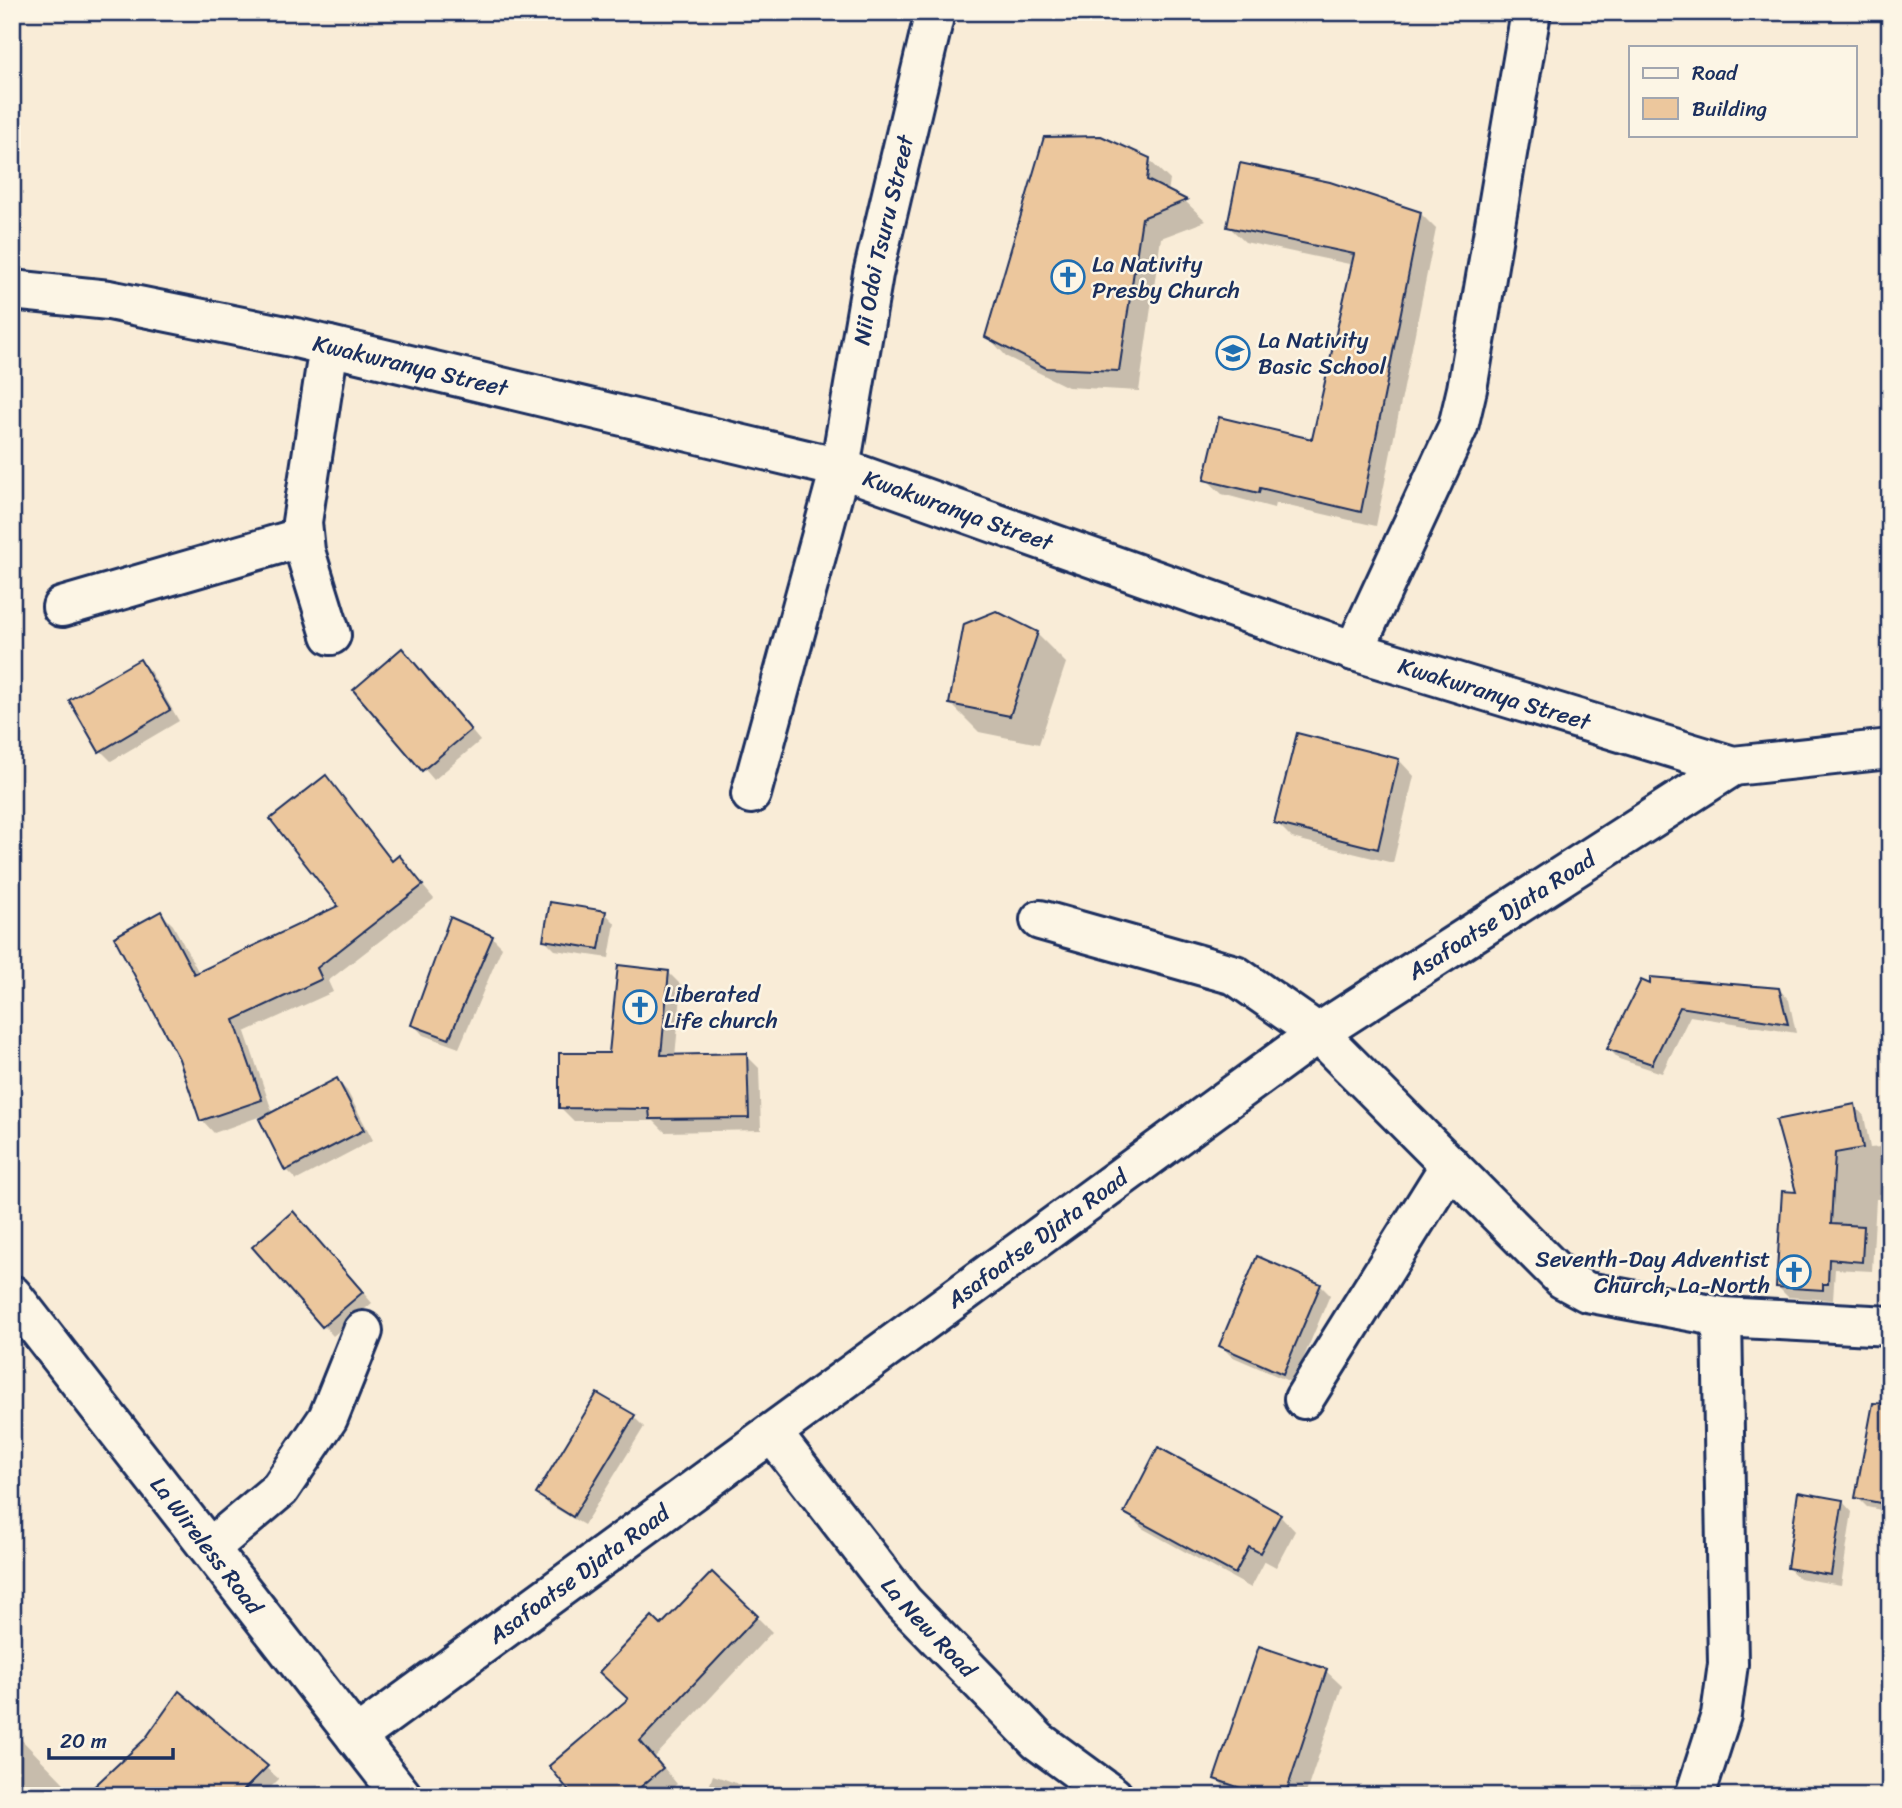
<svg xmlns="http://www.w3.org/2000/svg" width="1902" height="1808" viewBox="0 0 1902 1808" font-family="Sriracha,sans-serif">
	<rect width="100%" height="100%" fill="#f9ecd7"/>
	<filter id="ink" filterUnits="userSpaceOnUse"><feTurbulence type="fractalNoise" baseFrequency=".0143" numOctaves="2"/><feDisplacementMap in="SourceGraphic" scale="14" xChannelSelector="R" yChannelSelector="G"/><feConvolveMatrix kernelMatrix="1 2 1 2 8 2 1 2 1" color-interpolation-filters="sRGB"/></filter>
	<g filter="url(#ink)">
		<g fill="#0003">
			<path d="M 1149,160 L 1170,180 L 1168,192 L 1186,202 L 1206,221 L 1161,238 L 1139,391 L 1068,387 L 1007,357 L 987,336 Z"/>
			<path d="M 1420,213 L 1436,229 L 1376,526 L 1275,503 L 1274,508 L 1222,494 L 1206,479 L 1314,441 L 1354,265 L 1245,242 L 1229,227 Z"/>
			<path d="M 1037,634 L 1066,663 L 1039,744 L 979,732 L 950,703 Z"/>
			<path d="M 412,660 L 480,741 L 434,780 L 356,690 Z"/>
			<path d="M 140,661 L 150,671 L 179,721 L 111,761 L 101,751 L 72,701 Z"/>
			<path d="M 1399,760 L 1414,776 L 1393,863 L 1292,838 L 1276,822 Z"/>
			<path d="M 326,778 L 338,790 L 394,862 L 399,857 L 434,899 L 328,981 L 333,992 L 245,1032 L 273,1114 L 337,1080 L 347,1091 L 373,1140 L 297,1180 L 287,1170 L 267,1114 L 214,1133 L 202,1120 L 161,913 L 173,925 L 199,973 L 340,907 Z"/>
			<path d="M 605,913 L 615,923 L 609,958 L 555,950 L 545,940 Z"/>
			<path d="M 492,937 L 502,947 L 459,1048 L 423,1035 L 413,1024 Z"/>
			<path d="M 669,973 L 682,986 L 675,1056 L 746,1055 L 759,1068 L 761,1130 L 665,1132 L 654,1121 L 574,1121 L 561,1108 L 610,1055 Z"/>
			<path d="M 1651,986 L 1779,989 L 1789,1000 L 1796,1033 L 1690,1016 L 1662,1073 L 1619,1059 L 1609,1049 Z"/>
			<path d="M 1854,1105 L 1864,1116 L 1870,1148 L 1890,1146 L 1890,1199 L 1876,1199 L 1872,1271 L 1835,1269 L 1833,1300 L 1788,1297 L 1777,1286 L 1799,1194 Z"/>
			<path d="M 303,1223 L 372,1303 L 333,1336 L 255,1247 Z"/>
			<path d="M 1320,1285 L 1330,1295 L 1293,1383 L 1231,1356 L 1221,1346 Z"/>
			<path d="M 634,1417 L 644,1427 L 584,1525 L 548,1504 L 538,1494 Z"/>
			<path d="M 1890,1452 L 1890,1512 L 1867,1507 L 1857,1497 Z"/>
			<path d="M 1842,1501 L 1852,1512 L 1841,1585 L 1799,1578 L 1788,1568 Z"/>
			<path d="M 1126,1513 L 1280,1515 L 1295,1531 L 1276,1567 L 1265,1561 L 1251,1588 L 1142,1528 Z"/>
			<path d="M 757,1617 L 772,1632 L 655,1757 L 677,1784 L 663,1796 L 551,1796 L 565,1784 L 631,1700 L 661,1628 Z"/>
			<path d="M 1326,1671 L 1342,1686 L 1305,1796 L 1238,1796 L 1231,1794 L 1216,1778 Z"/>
			<path d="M 180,1694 L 279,1779 L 262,1796 L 108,1796 Z"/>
			<path d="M 12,1730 L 64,1783 L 48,1796 L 12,1796 Z"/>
			<path d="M 713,1775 L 772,1796 L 706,1796 Z"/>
		</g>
		<g fill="#ecc79d" stroke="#1b2f5e" stroke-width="2">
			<path d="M 1101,136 L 1150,158 L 1147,180 L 1187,200 L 1142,218 L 1119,371 L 1046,368 L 985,337 L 1044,137 Z"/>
			<path d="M 1240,163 L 1330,182 L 1421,212 L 1361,512 L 1260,488 L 1259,493 L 1204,480 L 1219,417 L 1312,439 L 1354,254 L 1227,227 Z"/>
			<path d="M 996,611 L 1038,632 L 1010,716 L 949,704 L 964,624 Z"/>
			<path d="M 402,648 L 471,730 L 422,771 L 353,690 Z"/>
			<path d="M 140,659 L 170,710 L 99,752 L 69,700 Z"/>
			<path d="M 1297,733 L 1399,759 L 1378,849 L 1274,823 Z"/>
			<path d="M 326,775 L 392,861 L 399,855 L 423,885 L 317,968 L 322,979 L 234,1020 L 262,1100 L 200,1121 L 179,1059 L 114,937 L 161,911 L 194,974 L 338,906 L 270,819 Z"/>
			<path d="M 550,902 L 606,911 L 599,949 L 543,940 Z"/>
			<path d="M 450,917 L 493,936 L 449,1039 L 411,1025 Z"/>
			<path d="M 618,965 L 669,971 L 661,1055 L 747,1053 L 749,1118 L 650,1119 L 649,1109 L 559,1108 L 559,1053 L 609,1053 Z"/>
			<path d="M 1650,977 L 1779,988 L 1788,1024 L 1680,1007 L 1652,1064 L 1607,1049 L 1641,980 L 1650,984 Z"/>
			<path d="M 337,1078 L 364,1130 L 285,1171 L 259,1119 Z"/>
			<path d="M 1855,1104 L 1863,1148 L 1835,1153 L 1831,1224 L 1864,1226 L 1862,1262 L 1829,1259 L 1828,1284 L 1823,1284 L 1823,1290 L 1776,1287 L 1782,1191 L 1796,1192 L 1776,1120 Z"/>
			<path d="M 293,1211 L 363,1292 L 322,1327 L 252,1247 Z"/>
			<path d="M 1257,1256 L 1321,1284 L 1283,1374 L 1219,1346 Z"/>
			<path d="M 597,1393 L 635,1415 L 573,1517 L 536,1494 Z"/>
			<path d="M 1873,1403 L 1890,1404 L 1890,1505 L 1855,1498 Z"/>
			<path d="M 1158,1447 L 1281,1514 L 1260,1553 L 1249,1547 L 1235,1574 L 1124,1513 Z"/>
			<path d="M 1798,1492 L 1843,1500 L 1831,1575 L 1787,1568 Z"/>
			<path d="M 712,1572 L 758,1616 L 640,1741 L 663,1768 L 630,1796 L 573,1796 L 549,1766 L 628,1699 L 599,1672 L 652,1616 L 661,1625 Z"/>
			<path d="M 1259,1646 L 1327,1669 L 1285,1796 L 1264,1796 L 1214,1779 Z"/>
			<path d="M 179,1691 L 268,1766 L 238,1796 L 84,1796 L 145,1739 Z"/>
		</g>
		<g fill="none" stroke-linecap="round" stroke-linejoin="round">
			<defs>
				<g id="street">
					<path id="s1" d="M 12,290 L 109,300 L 296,338 L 840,468 L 1354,651 L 1733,766 L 1890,749"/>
					<path d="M 329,346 L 302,522 L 305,551 L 331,635"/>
					<path d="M 62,607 L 303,537"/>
					<path d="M 1354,651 L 1458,427 L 1467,389 L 1531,12"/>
					<path id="s2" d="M 751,794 L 840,468 L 873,274 L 935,12"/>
					<path d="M 1040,920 L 1235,975 L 1318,1033 L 1563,1279 L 1587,1292 L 1722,1317 L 1890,1326"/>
					<path id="s3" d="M 12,1295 L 402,1796"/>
					<path d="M 1304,1399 L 1450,1165"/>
					<path id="s4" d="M 772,1433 L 903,1602 L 1038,1741 L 1113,1796"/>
					<path d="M 210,1548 L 280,1489 L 328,1418 L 363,1331"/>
					<path id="s5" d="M 356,1737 L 1318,1033 L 1733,766"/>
					<path d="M 1695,1796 L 1721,1715 L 1728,1664 L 1722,1317"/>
				</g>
			</defs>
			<use href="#street" stroke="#1b2f5e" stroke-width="44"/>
			<use href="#street" stroke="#fcf5e5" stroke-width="38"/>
		</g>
	</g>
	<defs>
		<symbol id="church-ring" viewBox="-11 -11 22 22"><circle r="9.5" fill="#fcf5e5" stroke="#1f6fb2" stroke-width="1.5"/><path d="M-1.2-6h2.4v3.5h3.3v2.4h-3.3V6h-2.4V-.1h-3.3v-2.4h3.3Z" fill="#1f6fb2"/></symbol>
		<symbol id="school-ring" viewBox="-11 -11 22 22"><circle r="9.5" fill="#fcf5e5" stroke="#1f6fb2" stroke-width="1.5"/><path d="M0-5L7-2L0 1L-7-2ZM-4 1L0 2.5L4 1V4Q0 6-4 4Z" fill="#1f6fb2"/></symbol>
	</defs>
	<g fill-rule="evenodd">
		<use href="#church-ring" x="1049" y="258" width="38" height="38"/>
		<use href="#school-ring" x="1214" y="334" width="38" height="38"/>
		<use href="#church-ring" x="621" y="988" width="38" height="38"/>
		<use href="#church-ring" x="1775" y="1253" width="38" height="38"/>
	</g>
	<g text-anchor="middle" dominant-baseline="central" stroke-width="5" stroke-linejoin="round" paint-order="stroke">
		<g font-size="23" fill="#1b2f5e" stroke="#fcf5e5">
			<text stroke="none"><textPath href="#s2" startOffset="570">Nii Odoi Tsuru Street</textPath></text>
			<text stroke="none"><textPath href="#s1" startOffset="406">Kwakwranya Street</textPath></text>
			<text stroke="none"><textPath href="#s1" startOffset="973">Kwakwranya Street</textPath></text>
			<text stroke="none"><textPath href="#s1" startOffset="1540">Kwakwranya Street</textPath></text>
			<text stroke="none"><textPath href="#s5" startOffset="1410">Asafoatse Djata Road</textPath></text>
			<text stroke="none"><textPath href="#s5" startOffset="844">Asafoatse Djata Road</textPath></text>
			<text stroke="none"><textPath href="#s3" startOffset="317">La Wireless Road</textPath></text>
			<text stroke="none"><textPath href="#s5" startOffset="276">Asafoatse Djata Road</textPath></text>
			<text stroke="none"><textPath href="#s4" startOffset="250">La New Road</textPath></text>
		</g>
		<g font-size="23" fill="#1b2f5e" stroke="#fcf5e5" text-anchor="start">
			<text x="1092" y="264">La Nativity<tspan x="1092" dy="26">Presby Church</tspan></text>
			<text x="1258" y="340">La Nativity<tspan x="1258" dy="26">Basic School</tspan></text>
			<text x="664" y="994">Liberated<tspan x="664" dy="26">Life church</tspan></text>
			<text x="1770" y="1259" text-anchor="end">Seventh-Day Adventist<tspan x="1770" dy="26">Church, La-North</tspan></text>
		</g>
	</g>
	<rect width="1902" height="1808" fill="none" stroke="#fcf5e5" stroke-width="42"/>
	<rect x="21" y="21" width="1860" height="1766" fill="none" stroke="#1b2f5e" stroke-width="2.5" filter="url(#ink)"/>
	<rect x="1629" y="46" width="228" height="91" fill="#fcf5e5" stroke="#a2a6af" stroke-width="2"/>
	<rect x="1643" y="68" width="35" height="10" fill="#fcf5e5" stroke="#a2a6af" stroke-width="2"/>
	<text x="1692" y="80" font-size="21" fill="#1b2f5e">Road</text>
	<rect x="1643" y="98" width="35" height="21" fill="#ecc79d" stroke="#a2a6af" stroke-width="2"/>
	<text x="1692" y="116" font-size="21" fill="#1b2f5e">Building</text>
	<path d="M49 1748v10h124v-10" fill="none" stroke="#1b2f5e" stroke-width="3.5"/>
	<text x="60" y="1748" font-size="21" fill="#1b2f5e" stroke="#fcf5e5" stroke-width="5" paint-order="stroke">20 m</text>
</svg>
